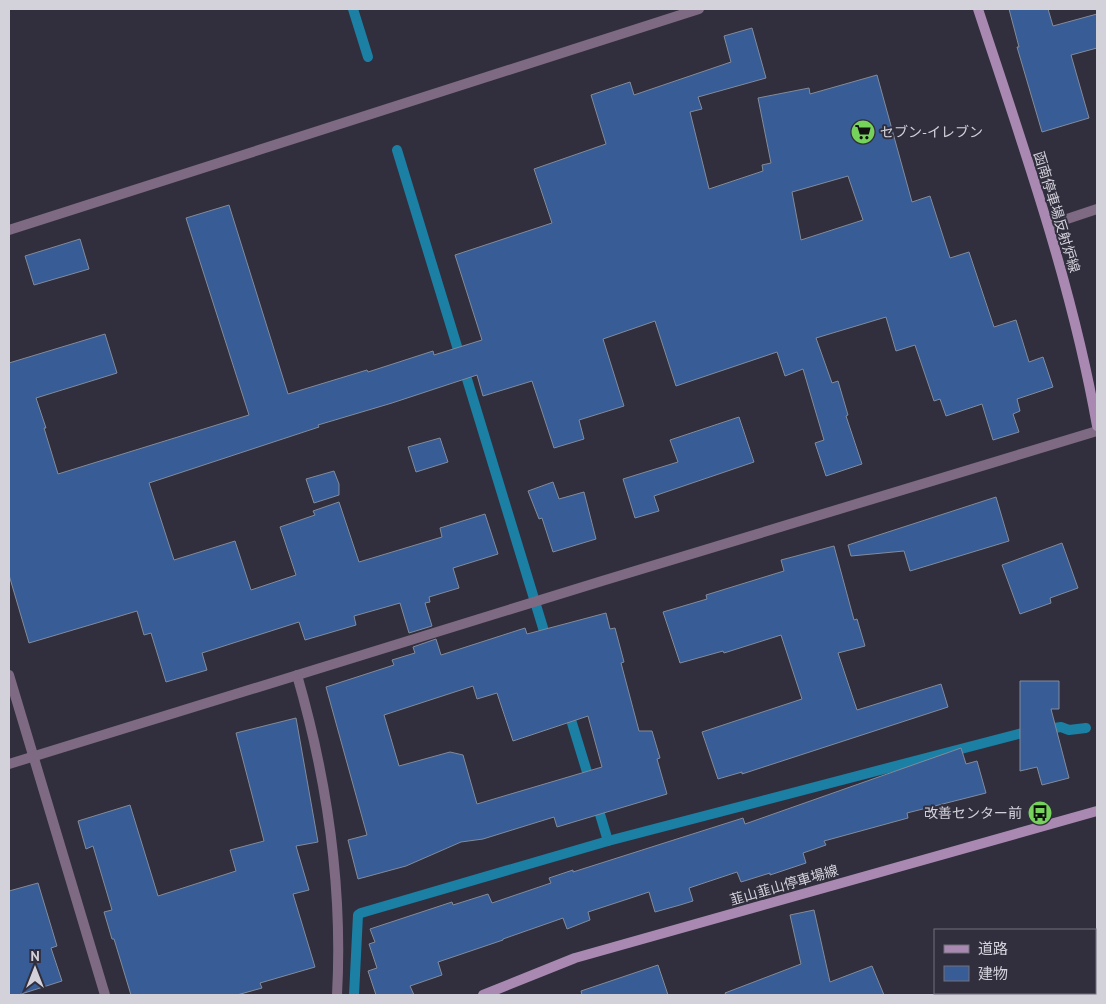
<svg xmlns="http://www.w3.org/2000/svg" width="1106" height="1004" viewBox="0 0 1106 1004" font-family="'PT Sans','Noto Sans JP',sans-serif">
	<rect width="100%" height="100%" fill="#312f3d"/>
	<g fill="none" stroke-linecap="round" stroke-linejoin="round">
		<g stroke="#1c7fa4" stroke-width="10">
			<path d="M 353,9 L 368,57"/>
			<path d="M 397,150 L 547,641"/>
			<path d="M 568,710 L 591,785"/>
			<path d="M 596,801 L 608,841"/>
			<path d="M 354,995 L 358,915 L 361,913 L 608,841 L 1022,733 L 1061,727 L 1069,730 L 1086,728"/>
		</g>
	</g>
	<g fill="#385c96" stroke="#828b9a" fill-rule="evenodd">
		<path d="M 1009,9 L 1048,9 L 1053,26 L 1097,14 L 1097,48 L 1071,55 L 1089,118 L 1042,132 L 1017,47 L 1019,47 Z"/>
		<path d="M 752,28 L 766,78 L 698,97 L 702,109 L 690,112 L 709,189 L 763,171 L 762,165 L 771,163 L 758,98 L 809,88 L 810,94 L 877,75 L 912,202 L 930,196 L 950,258 L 969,252 L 994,327 L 1016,320 L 1029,362 L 1043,357 L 1053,387 L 1017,399 L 1020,411 L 1013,414 L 1019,432 L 993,440 L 982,404 L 946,416 L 940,399 L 934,401 L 915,345 L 896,351 L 886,317 L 816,338 L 832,383 L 838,381 L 848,415 L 846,416 L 862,464 L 826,476 L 815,443 L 824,440 L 803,369 L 785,376 L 777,352 L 676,386 L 655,321 L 603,339 L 624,406 L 579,420 L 584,439 L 554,448 L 532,381 L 483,396 L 477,375 L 392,403 L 318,425 L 319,427 L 149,483 L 174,560 L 235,541 L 251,590 L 296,575 L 280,527 L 315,515 L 313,511 L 339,502 L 359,562 L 442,537 L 440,528 L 485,514 L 498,554 L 453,568 L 459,588 L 429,597 L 430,602 L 425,603 L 432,626 L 409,633 L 400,603 L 354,616 L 356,625 L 305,640 L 299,622 L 202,653 L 207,670 L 166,682 L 151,633 L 144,635 L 137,611 L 29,643 L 9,575 L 9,363 L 105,334 L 117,373 L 36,398 L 46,428 L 44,428 L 58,474 L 249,415 L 186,218 L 229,205 L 288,394 L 367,370 L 368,372 L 433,351 L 434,355 L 482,340 L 455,255 L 552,223 L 534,169 L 606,144 L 591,95 L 630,82 L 634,95 L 731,62 L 724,36 ZM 848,176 L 863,220 L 801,240 L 792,192 Z"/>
		<path d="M 80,239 L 89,269 L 34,285 L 25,256 Z"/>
		<path d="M 739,417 L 754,462 L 654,496 L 659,511 L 635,518 L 623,479 L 678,462 L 670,440 Z"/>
		<path d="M 440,438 L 448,462 L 416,472 L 408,447 Z"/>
		<path d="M 334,471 L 339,484 L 339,495 L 314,503 L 306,479 Z"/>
		<path d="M 553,482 L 559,499 L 584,492 L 596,539 L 553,552 L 542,518 L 539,519 L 528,491 Z"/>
		<path d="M 996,497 L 1009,541 L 910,571 L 904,551 L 851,556 L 848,545 Z"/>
		<path d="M 1062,543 L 1078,588 L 1050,598 L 1051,603 L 1020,614 L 1002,565 Z"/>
		<path d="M 834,546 L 854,620 L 857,619 L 865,646 L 838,653 L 857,710 L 941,684 L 948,707 L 742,774 L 742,772 L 718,779 L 702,732 L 802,699 L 781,635 L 724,653 L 723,651 L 680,663 L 663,612 L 707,599 L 706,595 L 784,571 L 781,560 Z"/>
		<path d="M 606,613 L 610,629 L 615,628 L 624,662 L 621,663 L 639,731 L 652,731 L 660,758 L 657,759 L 667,794 L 557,827 L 554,817 L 483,839 L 461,842 L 406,866 L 358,879 L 348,840 L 367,835 L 326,687 L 394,665 L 392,660 L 415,653 L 413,647 L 436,639 L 441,655 L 525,628 L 527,634 ZM 473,686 L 477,699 L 497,693 L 513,741 L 588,716 L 602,767 L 477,804 L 463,755 L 450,752 L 399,766 L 384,715 Z"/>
		<path d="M 1020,681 L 1059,681 L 1059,709 L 1051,709 L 1069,778 L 1042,785 L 1037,767 L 1020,771 Z"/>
		<path d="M 296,718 L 318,842 L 296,846 L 309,890 L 293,894 L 315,967 L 260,983 L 262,988 L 237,995 L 131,995 L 114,939 L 112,939 L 104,912 L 112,910 L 93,846 L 86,849 L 78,821 L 130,805 L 158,896 L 236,871 L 230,850 L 264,841 L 236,733 Z"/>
		<path d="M 961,748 L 966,764 L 977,761 L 986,793 L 907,813 L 908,818 L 824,841 L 826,845 L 803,853 L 806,863 L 770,875 L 770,873 L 741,882 L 737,872 L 689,888 L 693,901 L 680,905 L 655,912 L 649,892 L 588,912 L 590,920 L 567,929 L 563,918 L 503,939 L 503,940 L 438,962 L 442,975 L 410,986 L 414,995 L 376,995 L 368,971 L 377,968 L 369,944 L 375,942 L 370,929 L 452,902 L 453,905 L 488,894 L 492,903 L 551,883 L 549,878 L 573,870 L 573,872 L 743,818 L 745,824 Z"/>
		<path d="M 38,883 L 57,946 L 51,948 L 62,981 L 18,995 L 9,995 L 9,891 Z"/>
		<path d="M 814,910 L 830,982 L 872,966 L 884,995 L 726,995 L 725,993 L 801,964 L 790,915 Z"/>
		<path d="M 658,965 L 668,995 L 582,995 L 581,991 Z"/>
	</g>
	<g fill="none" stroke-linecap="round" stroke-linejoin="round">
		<g stroke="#7e6a83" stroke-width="10">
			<path d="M 1049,225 L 1097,209"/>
			<path d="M 9,675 L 105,995"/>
			<path d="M 297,675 C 327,779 343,886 337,995"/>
			<path d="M 9,764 L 602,581 L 1097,431"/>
		</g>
		<path stroke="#7e6a83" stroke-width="10" d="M 9,230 L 699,9"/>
		<g stroke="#a989b1" stroke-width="10">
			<path d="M 978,9 C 1023,146 1072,284 1097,426"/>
			<path d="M 483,995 L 575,958 L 1097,811"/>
		</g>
	</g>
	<defs>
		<symbol id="supermarket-disc" viewBox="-11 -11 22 22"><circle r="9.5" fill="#75d25b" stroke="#312f3d"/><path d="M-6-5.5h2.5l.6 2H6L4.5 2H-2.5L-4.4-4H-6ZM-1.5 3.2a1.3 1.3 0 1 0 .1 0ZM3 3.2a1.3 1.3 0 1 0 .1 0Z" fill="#111"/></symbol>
		<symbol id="bus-disc" viewBox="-11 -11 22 22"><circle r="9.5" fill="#75d25b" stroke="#312f3d"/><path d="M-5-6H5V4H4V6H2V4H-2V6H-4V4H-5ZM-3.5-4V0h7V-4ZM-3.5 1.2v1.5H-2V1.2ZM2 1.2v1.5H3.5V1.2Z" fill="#111"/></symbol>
	</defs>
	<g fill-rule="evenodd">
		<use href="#supermarket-disc" x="849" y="118" width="28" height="28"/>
		<use href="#bus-disc" x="1026" y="799" width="28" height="28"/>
	</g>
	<g text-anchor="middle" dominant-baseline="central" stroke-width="4" stroke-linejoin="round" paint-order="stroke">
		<g font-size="14" fill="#d3d2db" stroke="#312f3d" text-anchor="start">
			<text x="880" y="132">セブン-イレブン</text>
			<text x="1022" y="813" text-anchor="end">改善センター前</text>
		</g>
		<g font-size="14" fill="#d3d2db" stroke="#312f3d">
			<text transform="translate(1057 212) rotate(73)">函南停車場反射炉線</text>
			<text transform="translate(784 885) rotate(-16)">韮山韮山停車場線</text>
		</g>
	</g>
	<rect width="1106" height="1004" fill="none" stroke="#d3d2db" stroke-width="20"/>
	<rect x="934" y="929" width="162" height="65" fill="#312f3d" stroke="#72707c"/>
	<rect x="944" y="945" width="25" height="8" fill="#a989b1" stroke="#72707c"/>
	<text x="978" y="954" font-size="15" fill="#d3d2db">道路</text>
	<rect x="944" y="966" width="25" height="15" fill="#385c96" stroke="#72707c"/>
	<text x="978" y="979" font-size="15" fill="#d3d2db">建物</text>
	<g transform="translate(35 969)" stroke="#312f3d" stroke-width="4" paint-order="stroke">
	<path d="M0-4L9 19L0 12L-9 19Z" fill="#d3d2db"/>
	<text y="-8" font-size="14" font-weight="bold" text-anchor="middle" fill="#d3d2db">N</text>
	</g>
</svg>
